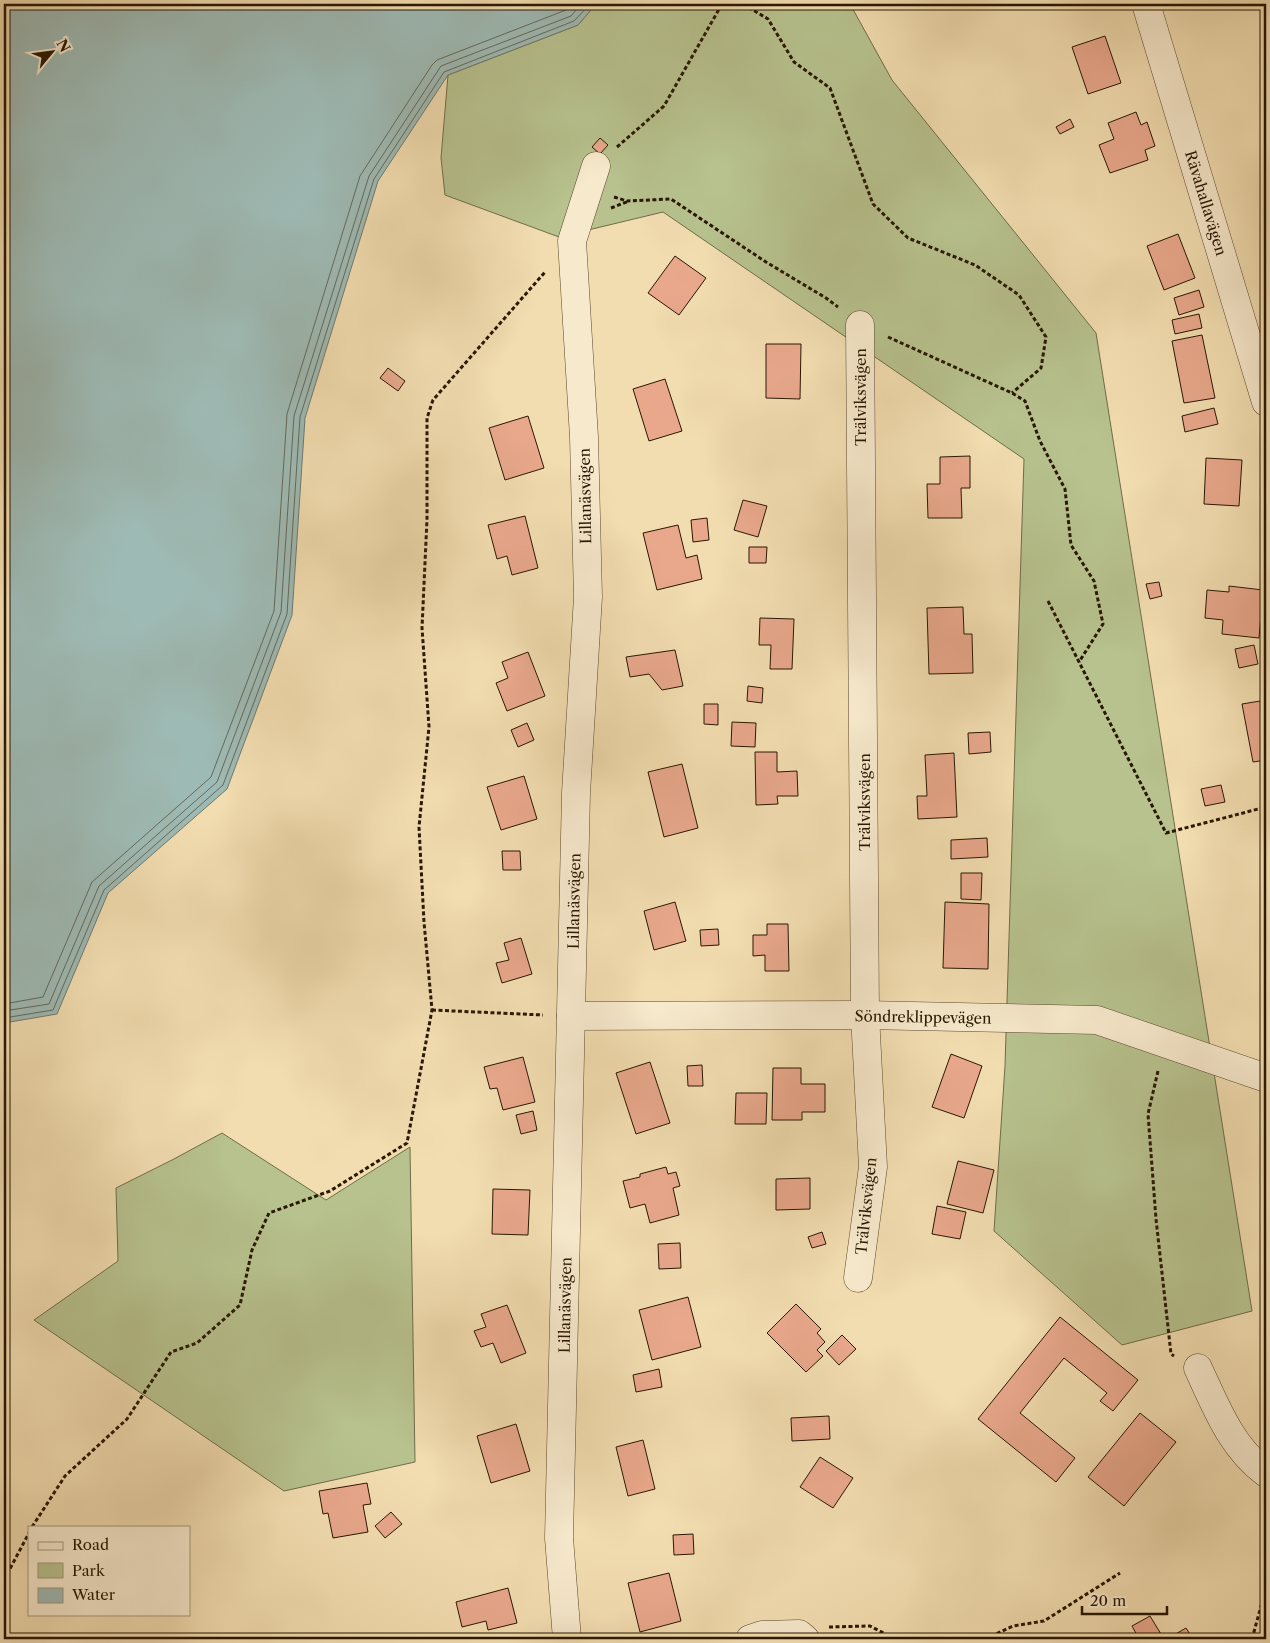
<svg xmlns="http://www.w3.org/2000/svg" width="1270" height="1643" viewBox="0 0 1270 1643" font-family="'Libre Caslon Text',serif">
	<rect width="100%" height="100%" fill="#f2ddb0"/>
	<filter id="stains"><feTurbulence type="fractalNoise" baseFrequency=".004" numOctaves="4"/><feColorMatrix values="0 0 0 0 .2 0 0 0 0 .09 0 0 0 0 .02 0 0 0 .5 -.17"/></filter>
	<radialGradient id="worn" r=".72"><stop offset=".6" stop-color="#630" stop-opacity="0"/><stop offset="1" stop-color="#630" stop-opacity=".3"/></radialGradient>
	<g fill="#b7c28e" stroke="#706c48">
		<path d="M 596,4 L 850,4 L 892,80 L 1096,333 L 1252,1311 L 1122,1345 L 994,1231 L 1005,1066 L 1024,459 L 663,212 L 559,237 L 445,195 L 441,158 L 448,75 L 578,25 Z"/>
		<path d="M 222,1133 L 326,1200 L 410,1147 L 415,1462 L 284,1491 L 34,1320 L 118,1261 L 116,1188 L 172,1160 Z"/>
	</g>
	<path fill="#9ebab4" stroke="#6f796d" d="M 4,4 L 596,4 L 578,25 L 448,75 L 378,181 L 305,418 L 292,615 L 227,789 L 108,893 L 57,1014 L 4,1023 Z"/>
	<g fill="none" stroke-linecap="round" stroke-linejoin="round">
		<g stroke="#64685b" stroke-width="1">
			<path d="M 4,1004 L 43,997 L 92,882 L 211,777 L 274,611 L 287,414 L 360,176 L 432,65 L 437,60 L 566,10 L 572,4"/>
			<path d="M 4,1011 L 49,1004 L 99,886 L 217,782 L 281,612 L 294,416 L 369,176 L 441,66 L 571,16 L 581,4"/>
			<path d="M 4,1018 L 53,1010 L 104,890 L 223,785 L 287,614 L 300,417 L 374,179 L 444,72 L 574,21 L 590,4"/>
		</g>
	</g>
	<g fill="#e9a88c" stroke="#291702">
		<path d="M 1105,36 L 1121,83 L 1088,94 L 1072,47 Z"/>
		<path d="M 1136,112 L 1141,125 L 1147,122 L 1155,146 L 1145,150 L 1148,160 L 1110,173 L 1099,145 L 1114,139 L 1108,123 Z"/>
		<path d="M 1070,119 L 1074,127 L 1060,134 L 1056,127 Z"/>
		<path d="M 600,138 L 608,145 L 600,154 L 592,147 Z"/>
		<path d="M 1178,234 L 1195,278 L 1164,290 L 1147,246 Z"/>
		<path d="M 675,256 L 706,278 L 679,315 L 648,293 Z"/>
		<path d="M 1199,290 L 1204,307 L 1179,315 L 1174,298 Z"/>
		<path d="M 1199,314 L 1202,328 L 1175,334 L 1172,320 Z"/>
		<path d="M 1202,335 L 1215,398 L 1184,403 L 1172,341 Z"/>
		<path d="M 766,344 L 801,344 L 800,399 L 766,398 Z"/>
		<path d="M 388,368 L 405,381 L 398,391 L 380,378 Z"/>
		<path d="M 665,379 L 682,431 L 649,441 L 633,389 Z"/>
		<path d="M 1214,408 L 1218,424 L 1185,432 L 1182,416 Z"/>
		<path d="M 528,416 L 544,468 L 505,480 L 489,428 Z"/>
		<path d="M 970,456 L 970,488 L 961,488 L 962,518 L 928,518 L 927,484 L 940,484 L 940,457 Z"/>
		<path d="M 1206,458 L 1242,460 L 1239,506 L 1204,504 Z"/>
		<path d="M 743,500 L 767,506 L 758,537 L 734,530 Z"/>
		<path d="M 525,516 L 538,568 L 512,575 L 507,556 L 497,559 L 488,525 Z"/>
		<path d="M 707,518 L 709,540 L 693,542 L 691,520 Z"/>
		<path d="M 678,525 L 686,558 L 697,555 L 702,579 L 657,590 L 643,533 Z"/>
		<path d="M 749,547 L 767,547 L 766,563 L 749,563 Z"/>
		<path d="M 1159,582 L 1162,596 L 1150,599 L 1146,584 Z"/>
		<path d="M 1229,586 L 1263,590 L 1259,638 L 1222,634 L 1223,620 L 1205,618 L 1207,590 L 1229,592 Z"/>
		<path d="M 963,607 L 964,634 L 972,634 L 973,673 L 929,674 L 927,608 Z"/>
		<path d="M 760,618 L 794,619 L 792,669 L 770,669 L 771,645 L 759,645 Z"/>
		<path d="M 1254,645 L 1258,664 L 1239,668 L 1235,649 Z"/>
		<path d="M 675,650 L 683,686 L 662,690 L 649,674 L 630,677 L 626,657 Z"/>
		<path d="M 528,652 L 545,696 L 507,711 L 496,683 L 508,678 L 502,662 Z"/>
		<path d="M 748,686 L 763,688 L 762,703 L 747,701 Z"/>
		<path d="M 1266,700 L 1266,760 L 1253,762 L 1242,704 Z"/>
		<path d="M 704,704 L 718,704 L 718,725 L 704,724 Z"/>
		<path d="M 732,722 L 756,723 L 755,747 L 731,746 Z"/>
		<path d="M 527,723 L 534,740 L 518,747 L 511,730 Z"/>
		<path d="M 990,732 L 991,752 L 969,754 L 968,733 Z"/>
		<path d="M 755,752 L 777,752 L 777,772 L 797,771 L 798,796 L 777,796 L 778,804 L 756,805 Z"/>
		<path d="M 954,753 L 957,817 L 918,819 L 917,796 L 927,796 L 925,755 Z"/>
		<path d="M 682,764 L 698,828 L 664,837 L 648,772 Z"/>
		<path d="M 524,776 L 537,819 L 501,830 L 487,787 Z"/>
		<path d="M 1221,785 L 1225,802 L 1205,806 L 1201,789 Z"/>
		<path d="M 987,838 L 988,857 L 951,859 L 951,840 Z"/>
		<path d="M 502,851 L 520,851 L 521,870 L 503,870 Z"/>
		<path d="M 961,873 L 982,873 L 981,900 L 961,899 Z"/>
		<path d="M 675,902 L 686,941 L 654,950 L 644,911 Z"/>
		<path d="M 945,902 L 989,904 L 988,969 L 943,968 Z"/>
		<path d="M 767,924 L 788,924 L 789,971 L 765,971 L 765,955 L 753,956 L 753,935 L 767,935 Z"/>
		<path d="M 718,929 L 719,945 L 701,946 L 700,930 Z"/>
		<path d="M 521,938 L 532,974 L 502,983 L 496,963 L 509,960 L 504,943 Z"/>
		<path d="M 951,1054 L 982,1066 L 964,1118 L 932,1107 Z"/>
		<path d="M 523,1057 L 535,1102 L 503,1110 L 497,1088 L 490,1089 L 484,1067 Z"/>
		<path d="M 650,1062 L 670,1123 L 636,1134 L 616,1073 Z"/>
		<path d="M 702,1065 L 703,1086 L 688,1086 L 687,1066 Z"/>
		<path d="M 773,1068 L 801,1068 L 801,1084 L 825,1084 L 825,1112 L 802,1112 L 802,1120 L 772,1120 Z"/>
		<path d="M 736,1093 L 767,1093 L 766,1124 L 735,1124 Z"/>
		<path d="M 533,1111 L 537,1130 L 521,1134 L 516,1115 Z"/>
		<path d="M 958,1161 L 994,1170 L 983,1213 L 947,1204 Z"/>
		<path d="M 666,1167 L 668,1174 L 676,1172 L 680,1186 L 673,1188 L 679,1215 L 650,1223 L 645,1204 L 630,1208 L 623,1181 L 640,1177 L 640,1174 Z"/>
		<path d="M 810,1178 L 810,1209 L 776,1210 L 776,1179 Z"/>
		<path d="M 493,1189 L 530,1190 L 528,1235 L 492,1234 Z"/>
		<path d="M 937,1206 L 966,1212 L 960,1239 L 932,1234 Z"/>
		<path d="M 822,1232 L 826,1244 L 812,1248 L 808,1237 Z"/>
		<path d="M 680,1243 L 681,1268 L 659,1269 L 658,1244 Z"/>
		<path d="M 688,1297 L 701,1347 L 652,1360 L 639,1310 Z"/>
		<path d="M 796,1304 L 821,1329 L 817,1333 L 825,1342 L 817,1350 L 823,1356 L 806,1372 L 767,1333 Z"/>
		<path d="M 507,1305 L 526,1353 L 501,1363 L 493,1343 L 481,1347 L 474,1331 L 486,1327 L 481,1314 Z"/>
		<path d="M 1060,1317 L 1138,1380 L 1113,1411 L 1100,1401 L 1107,1393 L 1064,1358 L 1020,1413 L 1075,1458 L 1056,1482 L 978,1419 Z"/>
		<path d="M 842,1335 L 856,1349 L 839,1365 L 826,1351 Z"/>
		<path d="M 659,1369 L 662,1387 L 636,1392 L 633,1375 Z"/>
		<path d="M 1140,1413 L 1176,1442 L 1124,1506 L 1088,1477 Z"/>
		<path d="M 829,1416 L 830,1439 L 792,1441 L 791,1418 Z"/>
		<path d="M 516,1424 L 530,1471 L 491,1483 L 477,1436 Z"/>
		<path d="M 643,1440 L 655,1489 L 628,1496 L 616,1447 Z"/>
		<path d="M 820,1457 L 853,1478 L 833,1508 L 800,1487 Z"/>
		<path d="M 367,1483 L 371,1504 L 363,1505 L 368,1532 L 333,1538 L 328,1513 L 323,1514 L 319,1491 Z"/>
		<path d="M 391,1512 L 402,1524 L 385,1538 L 375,1526 Z"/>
		<path d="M 693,1534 L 694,1554 L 674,1555 L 673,1535 Z"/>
		<path d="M 669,1573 L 681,1621 L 640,1632 L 628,1583 Z"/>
		<path d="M 508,1588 L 517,1623 L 488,1630 L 486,1621 L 462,1627 L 456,1602 Z"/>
		<path d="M 1150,1616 L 1164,1639 L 1139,1639 L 1132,1626 Z"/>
		<path d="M 1186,1628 L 1193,1639 L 1167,1639 Z"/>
	</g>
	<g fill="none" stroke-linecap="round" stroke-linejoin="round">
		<defs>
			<g id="minor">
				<path d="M 1146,4 L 1266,402"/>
				<path d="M 571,1016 L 865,1015 L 1097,1020 L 1266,1078"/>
				<path d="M 858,1278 L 873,1167 L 865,1015 L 860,325"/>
				<path d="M 1198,1368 C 1216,1407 1231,1447 1266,1473"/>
				<path d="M 567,1639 L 559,1538 L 576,793 L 588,597 L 584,437 L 572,241 L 596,166"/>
				<path d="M 750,1639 L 762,1635 L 799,1634 L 805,1639"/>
			</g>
		</defs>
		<use href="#minor" stroke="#5b482e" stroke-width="29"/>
		<g stroke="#291702" stroke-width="3" stroke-dasharray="4 2.5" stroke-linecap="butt">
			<path d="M 743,4 L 768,19 L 794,62 L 830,88 L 873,204 L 908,238 L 975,265 L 1019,295 L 1046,337 L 1041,368 L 1012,393"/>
			<path d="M 617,147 L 664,106 L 722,4"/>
			<path d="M 614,197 L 627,201 L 671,199 L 766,262 L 826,298 L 838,307"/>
			<path d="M 611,208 L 629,201"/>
			<path d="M 888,337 L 1012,393 L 1025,401 L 1040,441 L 1065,489 L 1071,545 L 1094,581 L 1103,624 L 1079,662"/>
			<path d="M 1048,601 L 1166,833 L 1266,807"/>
			<path d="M 432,1010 L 543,1015"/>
			<path d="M 1158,1071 L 1148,1114 L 1156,1219 L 1171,1354 L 1174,1356"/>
			<path d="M 32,1527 L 65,1476 L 127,1419 L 171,1352 L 197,1343 L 240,1305 L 252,1250 L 269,1213 L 330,1191 L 407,1143 L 432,1010 L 424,922 L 419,827 L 429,727 L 422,628 L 427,519 L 427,418 L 433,400 L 545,272"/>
			<path d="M 4,1580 L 29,1533"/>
			<path d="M 829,1627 L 870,1626 L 895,1639"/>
			<path d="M 4,1637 L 15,1639"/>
			<path d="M 985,1639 L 1013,1626 L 1044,1621 L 1120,1573"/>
			<path d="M 1252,1639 L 1266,1588"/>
		</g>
		<use href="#minor" stroke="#f7e9cc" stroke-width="28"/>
	</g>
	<g text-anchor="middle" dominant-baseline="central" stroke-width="5" stroke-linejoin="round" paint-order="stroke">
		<g font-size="15" fill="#291702" stroke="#f7e9cc">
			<text transform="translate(1206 203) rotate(73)">Rävahallavägen</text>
			<text transform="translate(860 397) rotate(-90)">Trälviksvägen</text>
			<text transform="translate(585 496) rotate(-91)">Lillanäsvägen</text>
			<text transform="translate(864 802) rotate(-90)">Trälviksvägen</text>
			<text transform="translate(574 901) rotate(-89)">Lillanäsvägen</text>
			<text transform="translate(923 1017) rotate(1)">Söndreklippevägen</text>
			<text transform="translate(866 1206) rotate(-84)">Trälviksvägen</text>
			<text transform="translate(565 1305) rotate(-89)">Lillanäsvägen</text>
		</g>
	</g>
	<rect width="1270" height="1643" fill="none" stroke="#f2ddb0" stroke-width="20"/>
	<rect x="5" y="5" width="1260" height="1633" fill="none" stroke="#291702" stroke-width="2.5"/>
	<rect x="10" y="10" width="1250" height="1623" fill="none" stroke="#291702"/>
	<rect x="28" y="1526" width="162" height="90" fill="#f7e9cc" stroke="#a5957b"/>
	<rect x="38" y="1542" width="25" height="8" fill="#f7e9cc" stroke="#a5957b"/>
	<text x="72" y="1550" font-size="15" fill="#291702">Road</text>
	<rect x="38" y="1563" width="25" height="15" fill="#b7c28e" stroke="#a5957b"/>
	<text x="72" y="1576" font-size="15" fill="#291702">Park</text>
	<rect x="38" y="1588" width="25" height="15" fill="#9ebab4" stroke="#a5957b"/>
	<text x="72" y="1600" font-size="15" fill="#291702">Water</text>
	<g transform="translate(52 52) rotate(61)" stroke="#f7e9cc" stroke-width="4" paint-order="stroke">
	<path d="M0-4L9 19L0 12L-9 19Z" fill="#291702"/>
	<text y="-8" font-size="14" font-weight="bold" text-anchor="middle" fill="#291702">N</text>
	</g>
	<path d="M1082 1606v8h85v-8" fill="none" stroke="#291702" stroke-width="2.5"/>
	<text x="1090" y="1606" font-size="15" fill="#291702" stroke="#f7e9cc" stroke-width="4" paint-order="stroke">20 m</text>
	<rect width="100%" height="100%" filter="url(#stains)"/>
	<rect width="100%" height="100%" fill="url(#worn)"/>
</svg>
